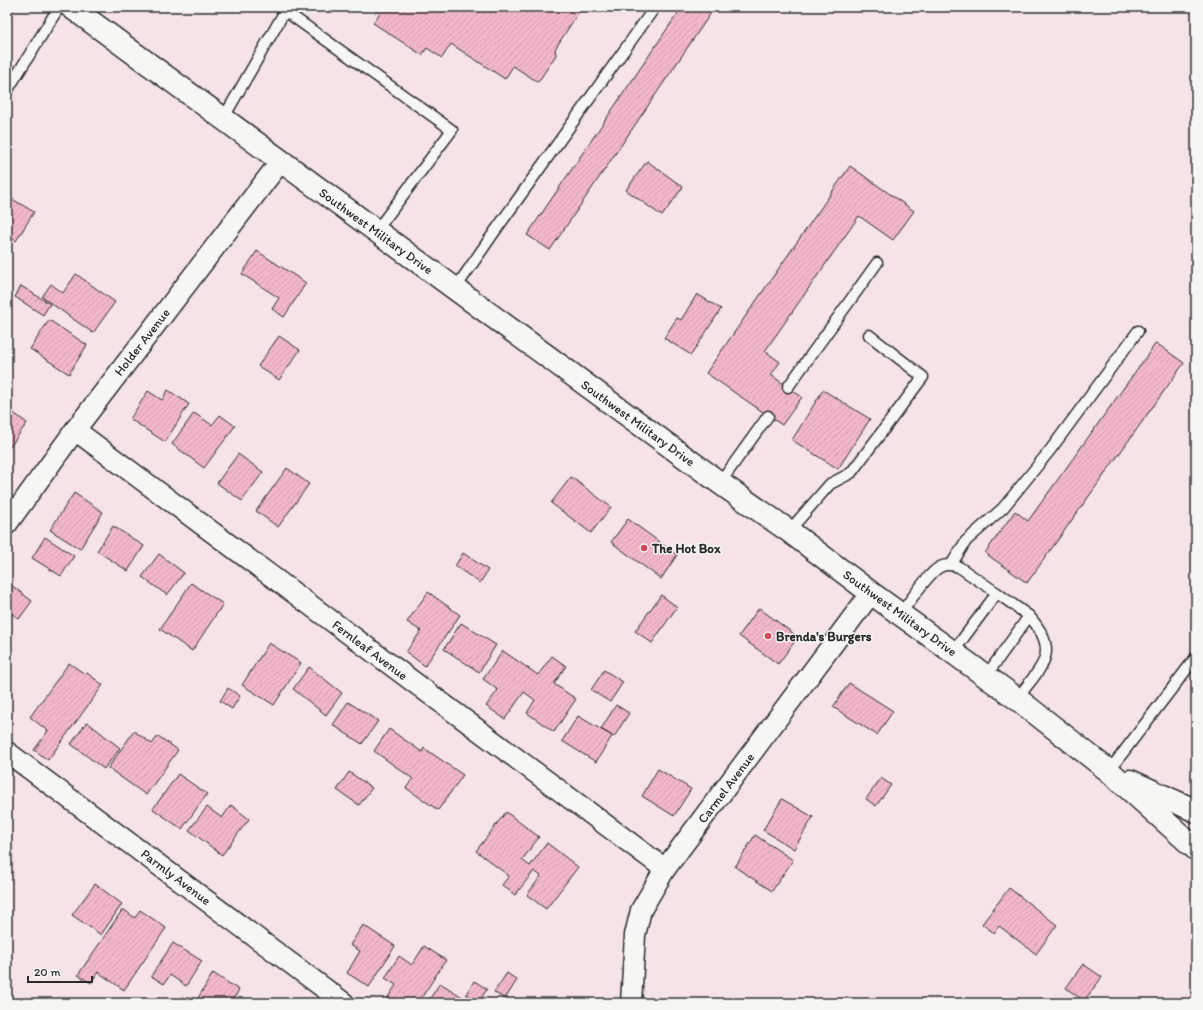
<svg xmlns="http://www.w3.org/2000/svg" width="1203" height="1010" viewBox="0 0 1203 1010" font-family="Itim,sans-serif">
	<defs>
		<pattern id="building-hatch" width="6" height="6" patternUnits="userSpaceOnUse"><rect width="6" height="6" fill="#f2b8c9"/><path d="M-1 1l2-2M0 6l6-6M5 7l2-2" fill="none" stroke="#d09ead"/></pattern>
	</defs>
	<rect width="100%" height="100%" fill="#f5e3e6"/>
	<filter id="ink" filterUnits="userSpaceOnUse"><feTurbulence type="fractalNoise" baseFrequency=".025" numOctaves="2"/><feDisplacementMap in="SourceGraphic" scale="8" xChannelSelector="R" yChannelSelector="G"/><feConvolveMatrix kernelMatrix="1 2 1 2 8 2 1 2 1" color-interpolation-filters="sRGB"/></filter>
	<g filter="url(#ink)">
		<g fill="url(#building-hatch)" stroke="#2b2b2b">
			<path d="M 371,7 L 582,7 L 555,49 L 556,55 L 538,82 L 513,66 L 505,79 L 451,44 L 442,58 L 427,48 L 422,55 L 373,23 L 380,13 Z"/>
			<path d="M 682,7 L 715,7 L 550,250 L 527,235 Z"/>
			<path d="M 647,161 L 683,187 L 662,216 L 626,190 Z"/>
			<path d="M 850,166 L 914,211 L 893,240 L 859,216 L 765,351 L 780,362 L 771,375 L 802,397 L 782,425 L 706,373 Z"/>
			<path d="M 7,196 L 34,212 L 16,241 L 7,236 Z"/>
			<path d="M 257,251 L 306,283 L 284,317 L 272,309 L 279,298 L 242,274 Z"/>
			<path d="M 76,274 L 115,302 L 93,333 L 42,297 L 51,284 L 63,293 Z"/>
			<path d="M 21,286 L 50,304 L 43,315 L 15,297 Z"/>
			<path d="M 697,294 L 721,309 L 691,355 L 664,338 L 677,318 L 681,320 Z"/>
			<path d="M 49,320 L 87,345 L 69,374 L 30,349 Z"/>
			<path d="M 279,336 L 300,350 L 279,380 L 258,366 Z"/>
			<path d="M 1156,343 L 1184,363 L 1027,583 L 985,553 L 1015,511 L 1028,521 Z"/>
			<path d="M 168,390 L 189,404 L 165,442 L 130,419 L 148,391 L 162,400 Z"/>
			<path d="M 823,390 L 870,419 L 838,469 L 792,440 Z"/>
			<path d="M 7,408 L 27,423 L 7,451 Z"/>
			<path d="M 194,413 L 212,425 L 220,415 L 235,426 L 204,468 L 172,444 Z"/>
			<path d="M 238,454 L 263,472 L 242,501 L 217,483 Z"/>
			<path d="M 287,468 L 309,484 L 278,527 L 256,511 Z"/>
			<path d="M 571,477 L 611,507 L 591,533 L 551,503 Z"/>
			<path d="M 74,493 L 103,512 L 80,549 L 50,530 Z"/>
			<path d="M 628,519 L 677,555 L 661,579 L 611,542 Z"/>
			<path d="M 113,526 L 144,546 L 128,571 L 97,551 Z"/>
			<path d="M 45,537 L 74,556 L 61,576 L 32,558 Z"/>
			<path d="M 463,553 L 488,570 L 480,583 L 455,566 Z"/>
			<path d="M 159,554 L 184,573 L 167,595 L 142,577 Z"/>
			<path d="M 191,583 L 223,604 L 192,651 L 160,629 Z"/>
			<path d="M 11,585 L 32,601 L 19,619 L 7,610 L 7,590 Z"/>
			<path d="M 428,592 L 460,615 L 425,666 L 406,652 L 421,631 L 407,622 Z"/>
			<path d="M 661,595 L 677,607 L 652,643 L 635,631 Z"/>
			<path d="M 759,608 L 798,637 L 778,664 L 739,636 Z"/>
			<path d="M 461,623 L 496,645 L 479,672 L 444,649 Z"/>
			<path d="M 269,643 L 301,663 L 274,705 L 242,685 Z"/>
			<path d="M 503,651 L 538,675 L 552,656 L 566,666 L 554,684 L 576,699 L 554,732 L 527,713 L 535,700 L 524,692 L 505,719 L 486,706 L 498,690 L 483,679 Z"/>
			<path d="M 69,663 L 85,674 L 87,673 L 103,685 L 48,760 L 34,750 L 48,731 L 30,717 Z"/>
			<path d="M 309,667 L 342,693 L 326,715 L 293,689 Z"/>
			<path d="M 604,670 L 623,682 L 610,702 L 591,690 Z"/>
			<path d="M 849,683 L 893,711 L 877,735 L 833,707 Z"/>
			<path d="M 228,688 L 240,696 L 232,709 L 220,701 Z"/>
			<path d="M 348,702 L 378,721 L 362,744 L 333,725 Z"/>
			<path d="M 616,705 L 629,713 L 614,737 L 601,729 Z"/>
			<path d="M 578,716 L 612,736 L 596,762 L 562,741 Z"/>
			<path d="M 87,722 L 120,748 L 104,769 L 71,744 Z"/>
			<path d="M 389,729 L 422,752 L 424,748 L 463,775 L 438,810 L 406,788 L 413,779 L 374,751 Z"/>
			<path d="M 134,731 L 152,744 L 158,736 L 178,750 L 146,795 L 108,768 Z"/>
			<path d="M 658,769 L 691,789 L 674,816 L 642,796 Z"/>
			<path d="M 349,772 L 372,788 L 359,805 L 337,790 Z"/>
			<path d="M 178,774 L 207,794 L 182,829 L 153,809 Z"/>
			<path d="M 881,778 L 891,785 L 876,806 L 866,799 Z"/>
			<path d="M 782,799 L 813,817 L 794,849 L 763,830 Z"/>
			<path d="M 231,805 L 249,819 L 222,855 L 189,830 L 207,807 L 222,818 Z"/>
			<path d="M 506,812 L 539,837 L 522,860 L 530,866 L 547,843 L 578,867 L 546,909 L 527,895 L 541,876 L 534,871 L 515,895 L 502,885 L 509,876 L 476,851 Z"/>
			<path d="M 755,835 L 793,860 L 772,891 L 735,867 Z"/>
			<path d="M 95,884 L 122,904 L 101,935 L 72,915 Z"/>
			<path d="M 1009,888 L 1057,925 L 1036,954 L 999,926 L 994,933 L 982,924 Z"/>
			<path d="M 123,909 L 135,918 L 140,910 L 166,928 L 124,990 L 98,972 L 91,983 L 78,975 Z"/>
			<path d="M 363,925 L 395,946 L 369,987 L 347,973 L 360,951 L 350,945 Z"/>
			<path d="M 173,943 L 202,961 L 186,986 L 170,975 L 164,984 L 151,976 Z"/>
			<path d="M 424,946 L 446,960 L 418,1003 L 384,1003 L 396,985 L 385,978 L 399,956 L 412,965 Z"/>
			<path d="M 1083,964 L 1102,977 L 1084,1001 L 1066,988 Z"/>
			<path d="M 213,973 L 239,990 L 231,1003 L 195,1003 Z"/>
			<path d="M 507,973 L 517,980 L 505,999 L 494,992 Z"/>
			<path d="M 474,981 L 487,989 L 479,1002 L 466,994 Z"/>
			<path d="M 440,983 L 472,1003 L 427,1003 Z"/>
		</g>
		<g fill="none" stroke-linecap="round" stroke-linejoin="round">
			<defs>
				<g id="lane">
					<path d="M 7,8 L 8,7"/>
					<path d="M 7,91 L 59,7"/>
					<path d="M 223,119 L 285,11 L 452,130 L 376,231"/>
					<path d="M 455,289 L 493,234 L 655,7"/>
					<path d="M 788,387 L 877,263"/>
					<path d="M 720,483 L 768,416"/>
					<path d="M 789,531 L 830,484 L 851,473 L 923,377 L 869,335"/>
					<path d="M 951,565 L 966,541 L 1003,508 L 1021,486 L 1051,449 L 1138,331"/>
					<path d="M 900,614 C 910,602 928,573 940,567 C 946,564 953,565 959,567 L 997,593 L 1029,616 L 986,676"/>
					<path d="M 953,652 L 997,593"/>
					<path d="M 1017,699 C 1041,666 1062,653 1029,616"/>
					<path d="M 1109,771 L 1196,657"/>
				</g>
				<g id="street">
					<path d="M 75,430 L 665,869"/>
					<path d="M 7,524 L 75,430 L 280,162"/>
					<path d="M 7,752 L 344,1003"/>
					<path d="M 631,1003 L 635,935 L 641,910 L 665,869 L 871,593"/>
				</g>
				<g id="primary">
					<path d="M 71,7 L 720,483 L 789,531 L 871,593 L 1020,701 L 1109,771 L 1196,849"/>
					<path d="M 1130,781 L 1196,811"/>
				</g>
			</defs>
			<use href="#lane" stroke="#2b2b2b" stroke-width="13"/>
			<use href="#street" stroke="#2b2b2b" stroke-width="23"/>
			<use href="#primary" stroke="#2b2b2b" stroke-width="25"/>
			<use href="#lane" stroke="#f6f6f2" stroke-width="10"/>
			<use href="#street" stroke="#f6f6f2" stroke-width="20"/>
			<use href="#primary" stroke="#f6f6f2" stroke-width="22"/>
		</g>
	</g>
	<g fill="#d1495b" stroke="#f6f6f2" stroke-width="1.5">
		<circle cx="644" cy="548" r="4"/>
		<circle cx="768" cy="636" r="4"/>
	</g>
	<g text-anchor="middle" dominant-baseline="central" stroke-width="3" stroke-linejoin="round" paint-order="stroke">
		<g font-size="13" fill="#2b2b2b" stroke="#f6f6f2">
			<text transform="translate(376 231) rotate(36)">Southwest Military Drive</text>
			<text transform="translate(142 342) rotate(-52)">Holder Avenue</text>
			<text transform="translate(638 423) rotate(36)">Southwest Military Drive</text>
			<text transform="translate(900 613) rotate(36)">Southwest Military Drive</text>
			<text transform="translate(370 650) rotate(37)">Fernleaf Avenue</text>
			<text transform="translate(726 788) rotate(-53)">Carmel Avenue</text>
			<text transform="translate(176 877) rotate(37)">Parmly Avenue</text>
		</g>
		<g font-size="13" font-weight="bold" fill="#2b2b2b" stroke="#f6f6f2" text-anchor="start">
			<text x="652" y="548">The Hot Box</text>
			<text x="776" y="636">Brenda's Burgers</text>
		</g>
	</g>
	<rect width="1203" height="1010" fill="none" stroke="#f6f6f2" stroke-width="24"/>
	<rect x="12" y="12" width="1179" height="986" fill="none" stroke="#2b2b2b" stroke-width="1.5" filter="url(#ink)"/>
	<path d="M28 976v6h64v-6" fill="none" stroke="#2b2b2b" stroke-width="2"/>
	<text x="34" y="976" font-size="12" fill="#2b2b2b" stroke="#f6f6f2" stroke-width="3" paint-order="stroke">20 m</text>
</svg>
